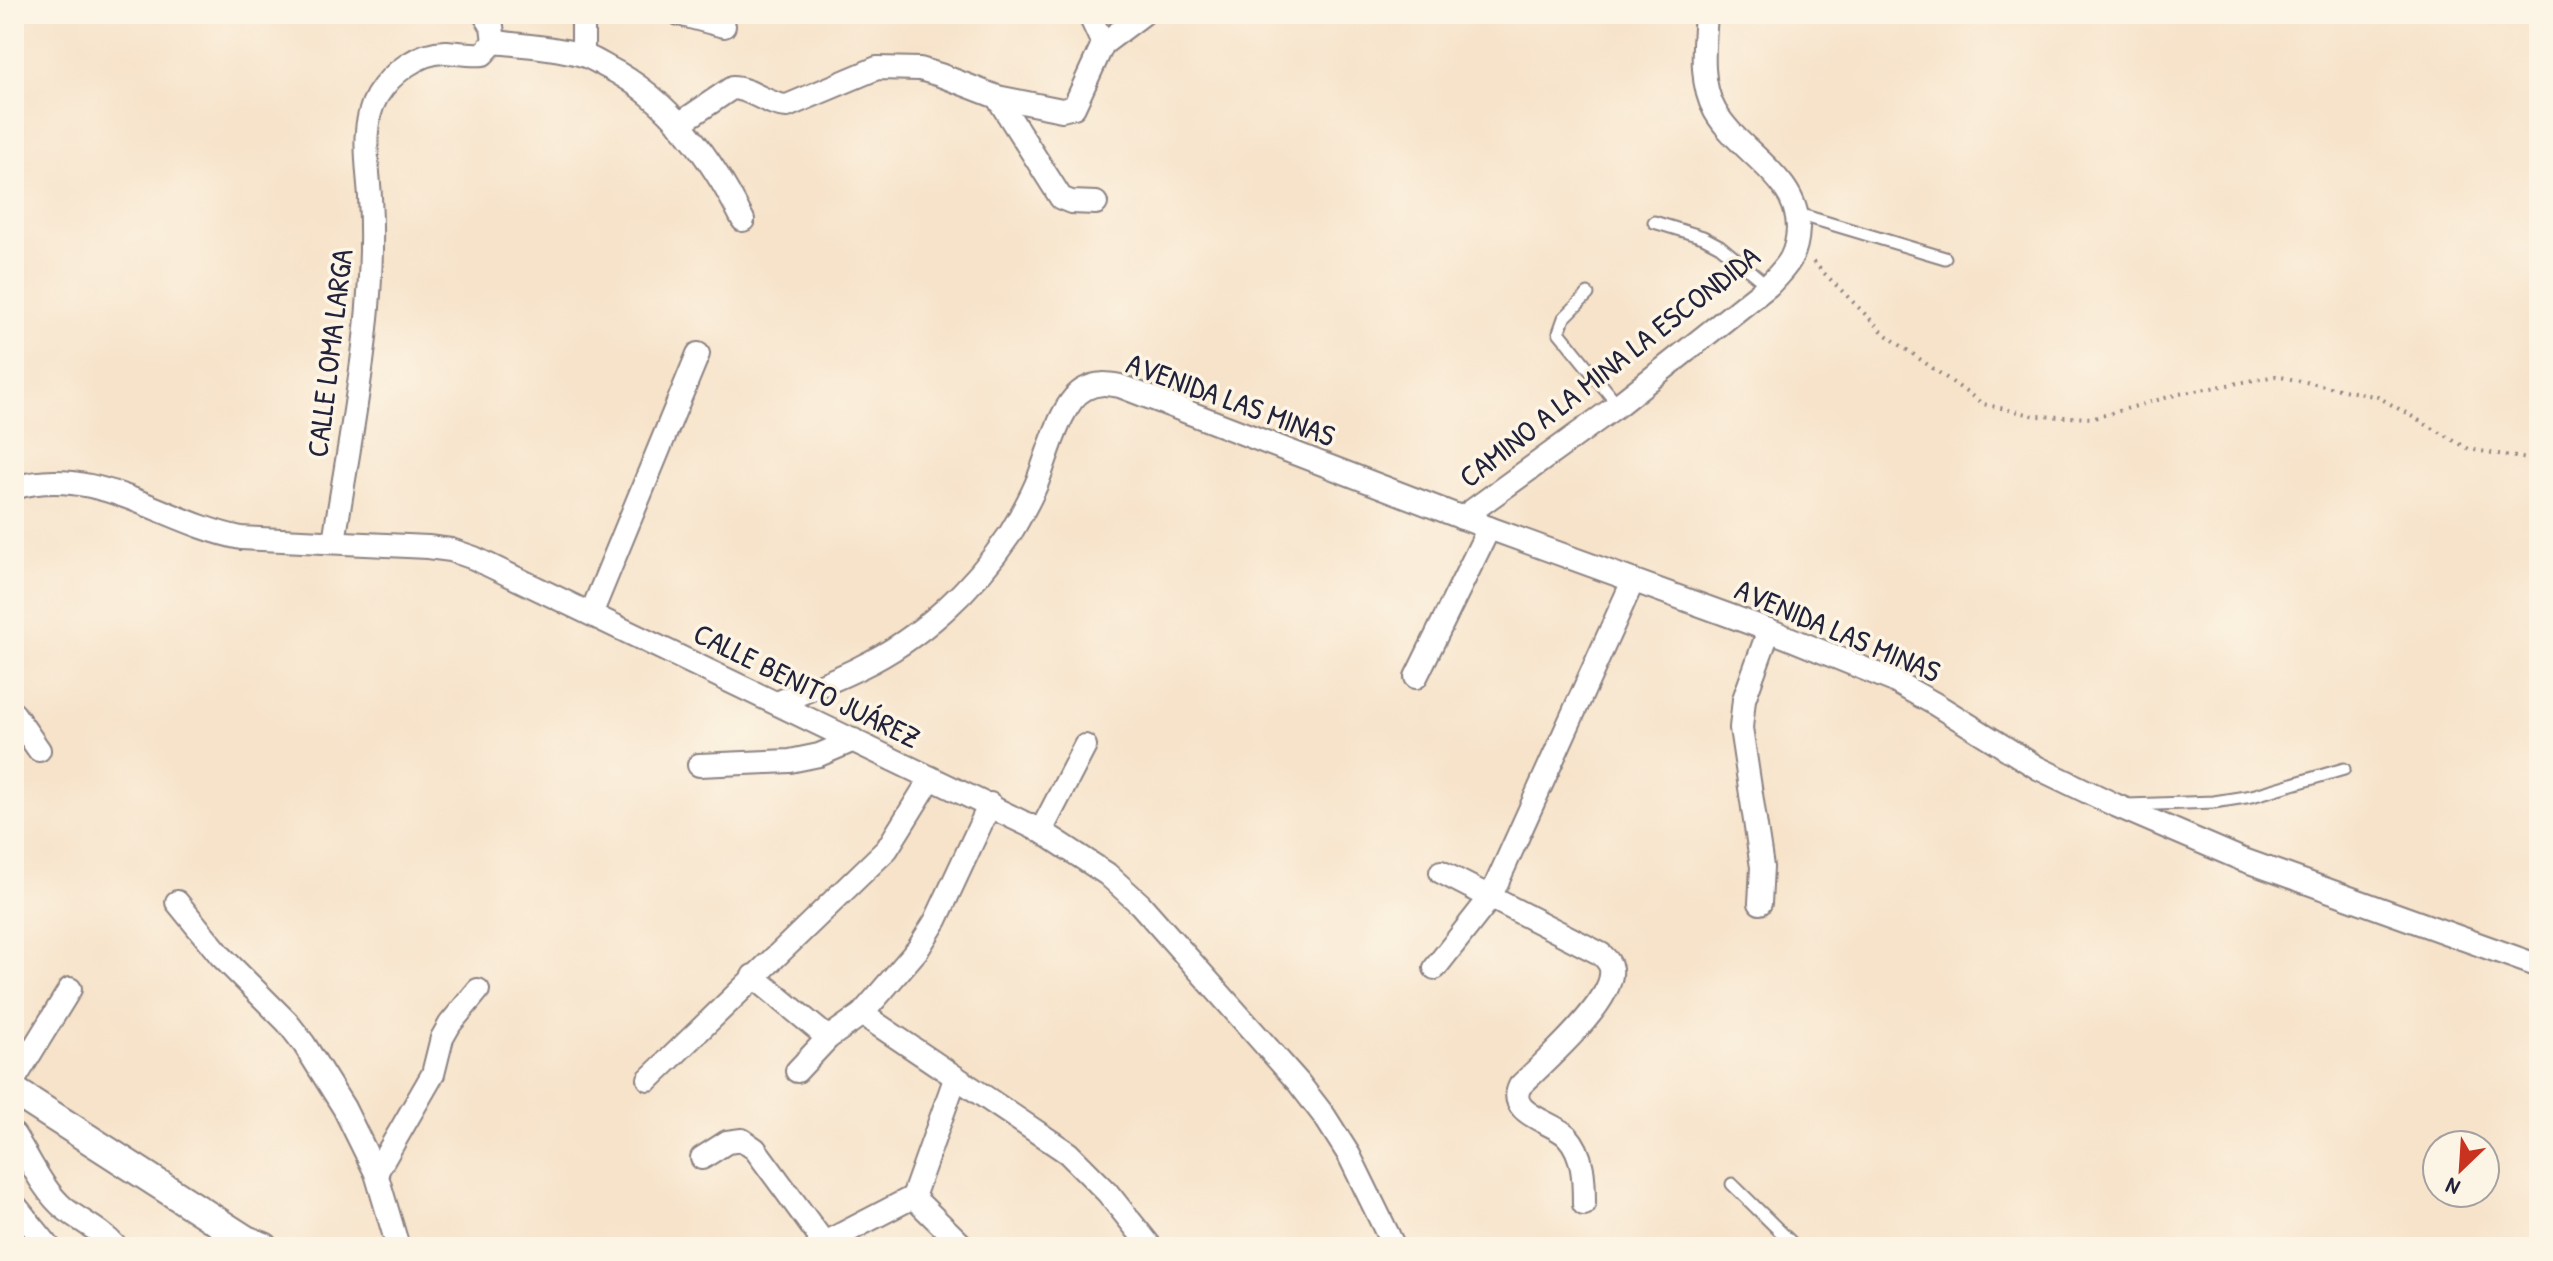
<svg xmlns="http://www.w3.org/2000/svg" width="2553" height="1261" viewBox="0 0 2553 1261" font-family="'Patrick Hand',sans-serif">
	<rect width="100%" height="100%" fill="#fcf5e5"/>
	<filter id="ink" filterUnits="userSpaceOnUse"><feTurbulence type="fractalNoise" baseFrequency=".0125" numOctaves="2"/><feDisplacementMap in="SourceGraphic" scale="16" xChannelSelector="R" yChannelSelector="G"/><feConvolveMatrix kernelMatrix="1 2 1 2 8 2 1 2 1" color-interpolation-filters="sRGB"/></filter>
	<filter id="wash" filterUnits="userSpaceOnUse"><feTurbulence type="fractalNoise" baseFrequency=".006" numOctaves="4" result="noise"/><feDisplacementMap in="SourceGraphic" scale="32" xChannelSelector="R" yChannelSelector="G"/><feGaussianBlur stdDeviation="1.8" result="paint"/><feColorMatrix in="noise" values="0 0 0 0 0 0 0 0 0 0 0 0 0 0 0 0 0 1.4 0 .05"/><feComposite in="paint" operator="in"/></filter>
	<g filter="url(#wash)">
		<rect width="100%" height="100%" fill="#f7e3ca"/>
	</g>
	<g filter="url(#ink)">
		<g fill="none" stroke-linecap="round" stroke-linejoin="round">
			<defs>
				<g id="service">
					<path d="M 1798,214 L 1945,258"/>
					<path d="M 1654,222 L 1703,237 L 1720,246 L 1768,286"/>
					<path d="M 1588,294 L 1564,318 L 1559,332 L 1618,405"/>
					<path d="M 2128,805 L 2214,802 L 2252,796 L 2344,769"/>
					<path d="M 1732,1184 L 1796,1247"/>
				</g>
				<g id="minor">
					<path d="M 484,14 L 492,26 L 494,42"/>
					<path d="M 679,14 L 724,26"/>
					<path d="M 1089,14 L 1103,44"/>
					<path d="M 583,55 L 583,14"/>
					<path d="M 997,97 L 1062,110 L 1074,107 L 1103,44 L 1143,14"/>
					<path d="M 679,124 L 732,88 C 751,88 767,105 787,106 L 877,68 L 920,69 L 940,75 L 997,97 L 1061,198 L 1071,202 L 1096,203"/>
					<path d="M 14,488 C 96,463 164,523 241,538 L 428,547 L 451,550 L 474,558 L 1041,831 L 1107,874 L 1140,904 L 1298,1082 L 1325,1117 L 1349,1155 L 1394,1247"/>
					<path d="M 1462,518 L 1618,405 L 1768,286 C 1787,266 1797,257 1798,228 C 1798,176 1739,153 1715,111 C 1699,82 1704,45 1706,14"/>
					<path d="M 334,542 C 351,428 377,313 370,197 C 368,165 360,125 377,96 C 391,73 420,51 447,52 C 460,53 470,55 483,54 L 494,42 C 522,45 552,47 579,54 C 589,56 598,62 607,67 C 670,99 712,159 743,220"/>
					<path d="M 591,614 L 698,354"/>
					<path d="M 1416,677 L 1489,528"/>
					<path d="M 777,703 C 805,691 834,681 861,667 C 921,638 973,589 1010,534 C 1019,519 1029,501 1036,485 C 1047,460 1060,401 1085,389 C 1097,382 1108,384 1120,386 L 1489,528 L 1769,630 L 1892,680 L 1935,704 L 2038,768 L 2115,805 L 2241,859 L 2539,966"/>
					<path d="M 14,714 L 39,750"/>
					<path d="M 699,765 L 790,761 L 819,755 L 854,740"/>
					<path d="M 1041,831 L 1085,746"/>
					<path d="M 1441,872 L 1601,954 C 1605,958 1610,962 1611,969 C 1616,1000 1542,1064 1520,1086 C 1506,1114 1552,1121 1567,1136 C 1584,1154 1584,1181 1584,1204"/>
					<path d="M 177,902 L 221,956 L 287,1022 L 304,1044 L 344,1108 L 376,1173 L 398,1247"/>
					<path d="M 1760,903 L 1762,867 L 1741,728 L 1744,699 L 1769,630"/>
					<path d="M 1435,968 L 1490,898 L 1633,581"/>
					<path d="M 753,976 L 828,1038"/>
					<path d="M 862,1014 L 1068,1153 L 1107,1192 L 1151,1247"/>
					<path d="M 797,1071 L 828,1038 L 862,1014 L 918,949 L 936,920 L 990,804"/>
					<path d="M 649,1079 L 887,849 L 931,778"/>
					<path d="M 14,1080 L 70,989"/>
					<path d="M 14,1135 C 29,1158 43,1191 65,1209 C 82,1222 101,1230 116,1247"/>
					<path d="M 702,1158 L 727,1142 L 742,1140 L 755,1149 L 824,1243"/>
					<path d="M 376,1173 L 433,1074 L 442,1038 L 450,1024 L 478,990"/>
					<path d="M 913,1197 L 955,1079"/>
					<path d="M 913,1197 L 964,1247"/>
					<path d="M 14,1204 L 49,1247"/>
					<path d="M 817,1247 L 913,1197"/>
				</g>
				<path id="tertiary" d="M 14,1091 L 246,1240 L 264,1247"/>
			</defs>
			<use href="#service" stroke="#8c8282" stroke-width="15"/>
			<use href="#minor" stroke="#8c8282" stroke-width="26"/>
			<use href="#tertiary" stroke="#8c8282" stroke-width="32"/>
			<path stroke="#8c8282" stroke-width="4" stroke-dasharray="2 6" stroke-linecap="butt" d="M 1813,262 L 1886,335 L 1983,404 L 2036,416 L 2094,418 L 2179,394 L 2276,376 L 2378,397 L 2469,449 L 2539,461"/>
			<use href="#service" stroke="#fff" stroke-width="11"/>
			<use href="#minor" stroke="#fff" stroke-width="22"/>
			<use href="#tertiary" stroke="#fff" stroke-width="28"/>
		</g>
	</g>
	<g text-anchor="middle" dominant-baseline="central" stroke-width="7" stroke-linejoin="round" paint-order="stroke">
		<g font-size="30" fill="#22223b" stroke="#fcf5e5">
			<text transform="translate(329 353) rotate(-83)">CALLE LOMA LARGA</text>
			<text transform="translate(1609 366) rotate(-38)">CAMINO A LA MINA LA ESCONDIDA</text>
			<text transform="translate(1231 399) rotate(20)">AVENIDA LAS MINAS</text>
			<text transform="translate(1838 630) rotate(23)">AVENIDA LAS MINAS</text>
			<text transform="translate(807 685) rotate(26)">CALLE BENITO JUÁREZ</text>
		</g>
	</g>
	<rect width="2553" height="1261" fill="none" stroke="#fcf5e5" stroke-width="48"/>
	<g transform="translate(2461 1169) rotate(205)"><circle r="38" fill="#fcf5e5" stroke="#a5a1a1" stroke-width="2"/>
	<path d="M0-6L14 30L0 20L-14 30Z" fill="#c8321e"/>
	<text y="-12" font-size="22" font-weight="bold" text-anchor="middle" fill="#22223b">N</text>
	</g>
</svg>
